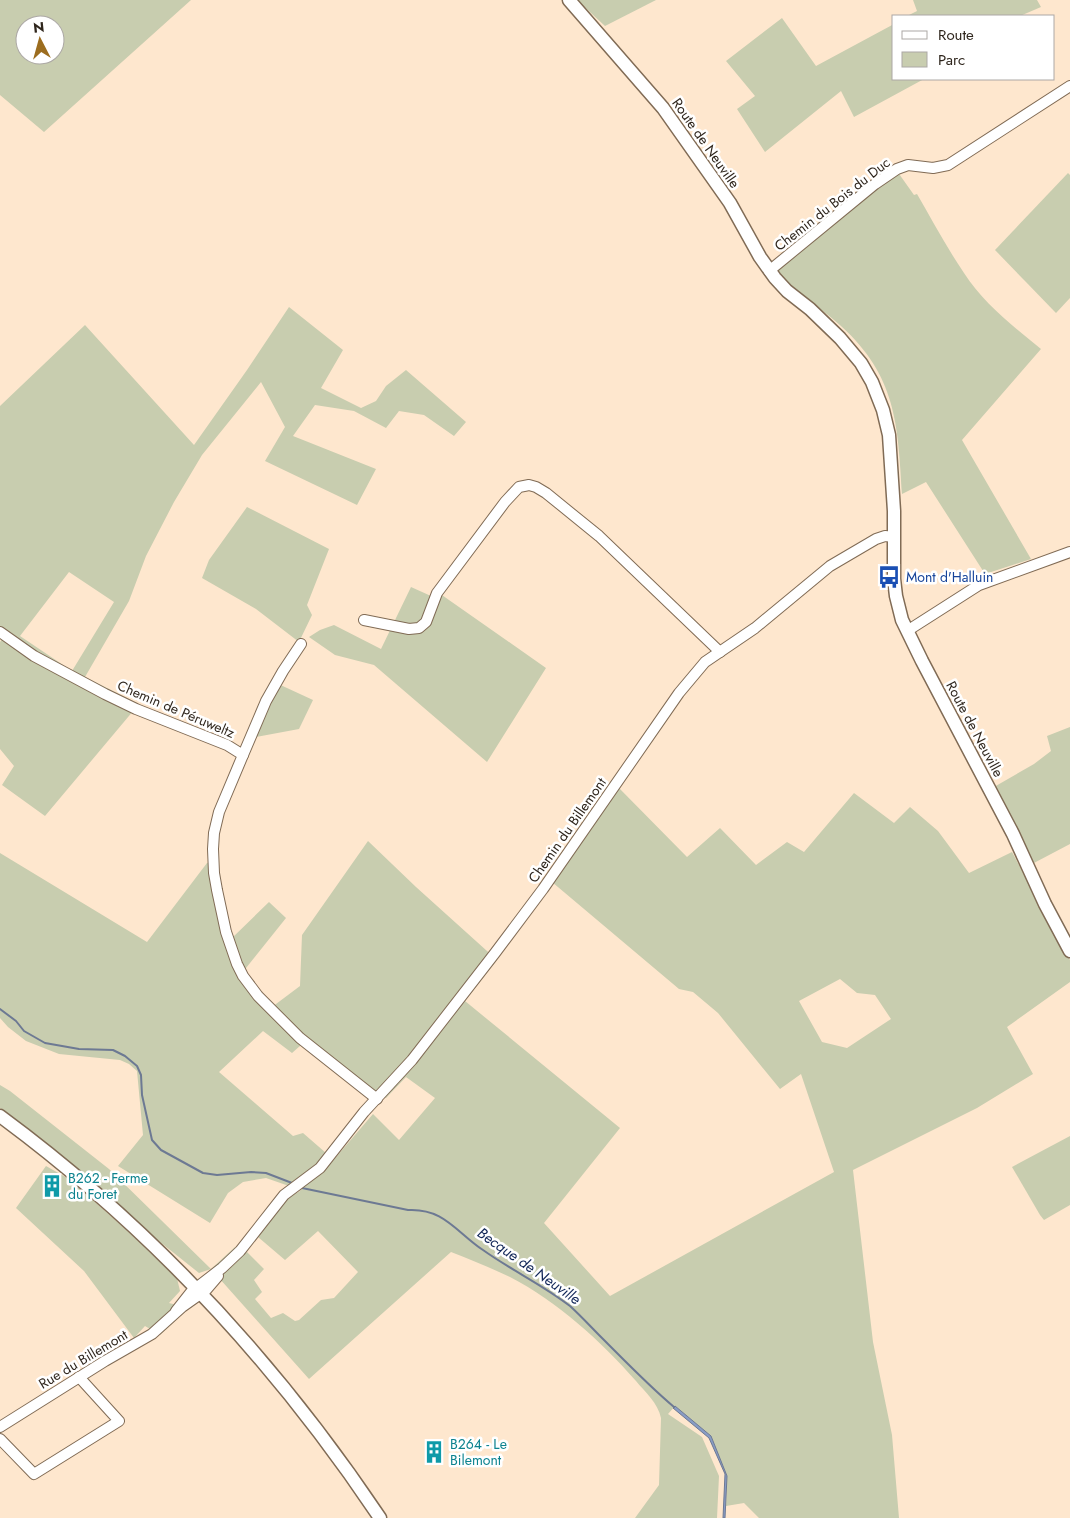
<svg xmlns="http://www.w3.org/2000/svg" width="1070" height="1518" viewBox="0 0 1070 1518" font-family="Jost,sans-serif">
	<rect width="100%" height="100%" fill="#fee7ce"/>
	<g fill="#c8cdaf" fill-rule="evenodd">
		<path d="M 0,0 L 191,0 L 44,132 L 0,95 ZM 25,25 L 55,25 L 55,55 L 25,55 Z"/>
		<path d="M 579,0 L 656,0 L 605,26 L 578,1 Z"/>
		<path d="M 913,0 L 1037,0 L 1041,7 L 1020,16 L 907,16 L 917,11 Z"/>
		<path d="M 782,18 L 816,66 L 894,24 L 894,79 L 924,79 L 854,117 L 841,91 L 765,152 L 737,109 L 755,96 L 726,61 Z"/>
		<path d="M 897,171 L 914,195 L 917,194 C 932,220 947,248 964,273 C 984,304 1013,326 1041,349 L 962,440 L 1031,559 L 985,574 L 926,482 L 902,494 C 898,424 896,376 841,326 C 826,312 808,301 792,288 C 785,282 780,274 774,268 Z"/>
		<path d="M 1068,173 L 1070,175 L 1070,298 L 1056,313 L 995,250 Z"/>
		<path d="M 289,307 L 343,350 L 321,388 L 361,408 L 376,401 L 386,386 L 406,370 L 466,422 L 454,436 L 424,415 L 399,411 L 386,428 L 354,411 L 315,405 L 293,436 L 376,469 L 357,505 L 265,461 L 285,427 L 261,382 L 202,455 L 174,502 L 146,556 L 129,601 L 85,677 L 139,704 L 45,816 L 2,785 L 14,766 L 0,749 L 0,642 L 2,639 L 0,638 L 0,406 L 85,325 L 194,445 L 247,370 ZM 69,572 L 114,602 L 72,671 L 20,636 Z"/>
		<path d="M 499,504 L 439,593 L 546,668 L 487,762 L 374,665 L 335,655 L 309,637 L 320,630 L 334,625 L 381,649 L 411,587 L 431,596 Z"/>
		<path d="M 247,507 L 329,549 L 307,605 L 312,615 L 299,642 L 256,609 L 202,578 L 209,560 Z"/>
		<path d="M 274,682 L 313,700 L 299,729 L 256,737 L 249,734 Z"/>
		<path d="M 1070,727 L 1070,844 L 1032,864 L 994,787 L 1034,764 L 1051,751 L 1047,736 Z"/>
		<path d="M 618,787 L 687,857 L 720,828 L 756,865 L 787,842 L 804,852 L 854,793 L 894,823 L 910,807 L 938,831 L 969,873 L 1012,852 L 1070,960 L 1070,982 L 1007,1027 L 1033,1074 L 977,1108 L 853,1170 L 873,1342 L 892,1435 L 899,1518 L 759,1518 L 744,1503 L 726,1506 L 727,1476 L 711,1436 L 675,1406 L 668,1414 L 702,1437 L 719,1476 L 717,1518 L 635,1518 L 659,1485 L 661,1418 C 658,1403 645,1392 636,1381 C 602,1342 557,1301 510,1277 C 491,1268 471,1260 451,1252 L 309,1379 L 211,1269 L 199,1273 L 155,1238 L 109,1196 L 36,1135 L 0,1108 L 0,1085 L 10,1091 L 109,1169 L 211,1269 L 235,1247 L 245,1253 L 247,1252 L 264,1269 L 254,1280 L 262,1292 L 255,1299 L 271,1318 L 283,1313 L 295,1321 L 299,1320 L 321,1300 L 334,1298 L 358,1272 L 318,1231 L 285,1260 L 258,1237 L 286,1199 L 300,1191 L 303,1185 L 324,1171 L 373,1114 L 399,1140 L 435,1098 L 406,1077 L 386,1098 L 376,1093 L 320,1049 L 309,1038 L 292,1053 L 263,1031 L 219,1072 L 293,1136 L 303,1133 L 326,1153 L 317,1167 L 289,1186 L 266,1178 L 243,1182 L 228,1193 L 210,1223 L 118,1166 L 143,1135 L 137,1071 L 129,1064 L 120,1060 L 59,1054 L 26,1041 L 8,1027 L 0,1018 L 0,853 L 147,942 L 207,863 L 217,860 L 216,874 L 231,939 L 269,902 L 286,918 L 238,978 L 268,1010 L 300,986 L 302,935 L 368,841 L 416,887 L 497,960 L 465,1001 L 620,1128 L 544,1223 L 610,1296 L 834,1172 L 801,1074 L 780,1089 L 718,1013 L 693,992 L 679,989 L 552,882 ZM 840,979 L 857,993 L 875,995 L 891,1019 L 847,1048 L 822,1042 L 799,1001 Z"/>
		<path d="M 1070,1136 L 1070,1205 L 1044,1220 L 1040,1215 L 1012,1167 Z"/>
		<path d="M 46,1166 L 69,1179 L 176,1274 L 180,1291 L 169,1303 L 189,1308 L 160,1335 L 145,1326 L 134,1338 L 84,1271 L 16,1208 Z"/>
	</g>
	<path fill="#889cc5" stroke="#6d7993" d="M 675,1406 L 711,1436 L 727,1476 L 725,1518 L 723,1518 L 725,1474 L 709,1438 L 673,1408 Z"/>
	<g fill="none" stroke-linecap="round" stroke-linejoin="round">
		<g stroke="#6d7993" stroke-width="2">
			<path d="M 0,1009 L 16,1021 L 24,1031 L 45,1043 L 79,1049 L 113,1050 L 125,1056 L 137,1066 L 141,1075 L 142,1095 L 152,1140 L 161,1150 L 203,1173 L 217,1175 L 251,1172 L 266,1173 L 292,1183"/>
			<path d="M 302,1188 L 408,1210 C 444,1208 456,1232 483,1250 C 511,1270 543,1285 570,1306 C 581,1316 592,1328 602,1338 C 626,1362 649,1386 674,1407"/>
		</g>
		<defs>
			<g id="minor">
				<path d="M 769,271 L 875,184 L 897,169 L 908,165 L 933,168 L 948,165 L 1070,86"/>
				<path d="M 364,620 L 409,629 L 419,628 L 426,622 L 437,593 L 443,585 L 505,502 L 519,487 L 529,485 L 536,487 L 546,493 L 599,536 L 720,652"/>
				<path d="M 907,631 L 979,585 L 1070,552"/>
				<path d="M 0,632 L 34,656 L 105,694 L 136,709 L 227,745 L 243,755 L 219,812 L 214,833 L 213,849 L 214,873 L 217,890 L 226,932 L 237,964 L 243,976 L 258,996 L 300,1038 L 377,1099"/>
				<path d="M 243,755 L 266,701 L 283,671 L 301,644"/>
				<path d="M 176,1311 L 191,1292 L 222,1268 L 240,1251 L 284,1195 L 320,1168 L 364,1112 L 412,1060 L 495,953 L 543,889 L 679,693 L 705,662 L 755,628 L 830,566 L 876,539 L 885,536 L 894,537"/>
				<path d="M 0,1427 L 105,1361 L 152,1334 L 182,1307 L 206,1290 L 218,1276"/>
				<path d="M 0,1439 L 34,1474 L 119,1421 L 79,1377"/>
			</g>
			<g id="major">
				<path d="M 569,0 L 663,108 L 730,203 L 760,257 L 775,278 L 787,291 L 810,309 L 840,338 L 861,363 L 872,382 L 883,410 L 889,435 L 894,511 L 894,579 L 896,596 L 902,620 L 922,661 L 1013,834 L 1045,904 L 1070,951"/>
				<path d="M 0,1116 C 149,1226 277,1364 380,1518"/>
			</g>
		</defs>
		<use href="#minor" stroke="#806b55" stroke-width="12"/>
		<use href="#major" stroke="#806b55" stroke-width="15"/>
		<use href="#minor" stroke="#fff" stroke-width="10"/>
		<use href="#major" stroke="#fff" stroke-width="12"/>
	</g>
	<defs>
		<symbol id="bus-bare" viewBox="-9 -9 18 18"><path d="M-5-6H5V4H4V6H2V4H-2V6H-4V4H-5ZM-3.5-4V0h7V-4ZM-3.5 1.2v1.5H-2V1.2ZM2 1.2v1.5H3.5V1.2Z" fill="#1a4fb4" stroke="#fff" stroke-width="2.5" paint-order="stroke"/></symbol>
		<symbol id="building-bare" viewBox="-9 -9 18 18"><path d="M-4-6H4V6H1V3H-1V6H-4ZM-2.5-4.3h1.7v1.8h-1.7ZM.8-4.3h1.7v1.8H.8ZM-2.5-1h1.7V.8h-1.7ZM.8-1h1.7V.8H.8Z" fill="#0f9aa8" stroke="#fff" stroke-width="2.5" paint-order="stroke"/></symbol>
	</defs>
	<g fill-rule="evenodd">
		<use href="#bus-bare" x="873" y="561" width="32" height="32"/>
		<use href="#building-bare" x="36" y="1170" width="32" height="32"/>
		<use href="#building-bare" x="418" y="1436" width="32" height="32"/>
	</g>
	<g text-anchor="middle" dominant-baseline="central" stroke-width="5" stroke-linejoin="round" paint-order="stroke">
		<g font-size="14" fill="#2f261d" stroke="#fff">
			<text transform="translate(706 143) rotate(55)">Route de Neuville</text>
			<text transform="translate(832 204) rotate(-38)">Chemin du Bois du Duc</text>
			<text transform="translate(176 709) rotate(23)">Chemin de Péruweltz</text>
			<text transform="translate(975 729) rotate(62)">Route de Neuville</text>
			<text transform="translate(567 830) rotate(-55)">Chemin du Billemont</text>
			<text transform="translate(83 1359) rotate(-31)">Rue du Billemont</text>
		</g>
		<g font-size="14" fill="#164399" stroke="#fff" text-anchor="start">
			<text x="906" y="577">Mont d'Halluin</text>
		</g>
		<g font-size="14" fill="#0d838f" stroke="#fff" text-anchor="start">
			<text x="68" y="1178">B262 - Ferme<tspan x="68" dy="16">du Foret</tspan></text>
			<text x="450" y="1444">B264 - Le<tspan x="450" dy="16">Bilemont</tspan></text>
		</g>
		<g font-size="15" font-style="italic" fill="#102557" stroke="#fff">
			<text transform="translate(529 1266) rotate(35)">Becque de Neuville</text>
		</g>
	</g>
	<rect x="892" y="15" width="162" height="65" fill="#ffffff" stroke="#aca8a5"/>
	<rect x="902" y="31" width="25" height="8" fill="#ffffff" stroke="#aca8a5"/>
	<text x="938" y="40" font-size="15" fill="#2f261d">Route</text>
	<rect x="902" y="52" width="25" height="15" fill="#c8cdaf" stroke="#aca8a5"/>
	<text x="938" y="65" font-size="15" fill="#2f261d">Parc</text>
	<g transform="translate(40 40) rotate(354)"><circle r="24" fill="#ffffff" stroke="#aca8a5"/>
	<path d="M0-4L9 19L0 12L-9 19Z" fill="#9c6d1f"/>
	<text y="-8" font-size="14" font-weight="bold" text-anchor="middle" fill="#2f261d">N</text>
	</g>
</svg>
